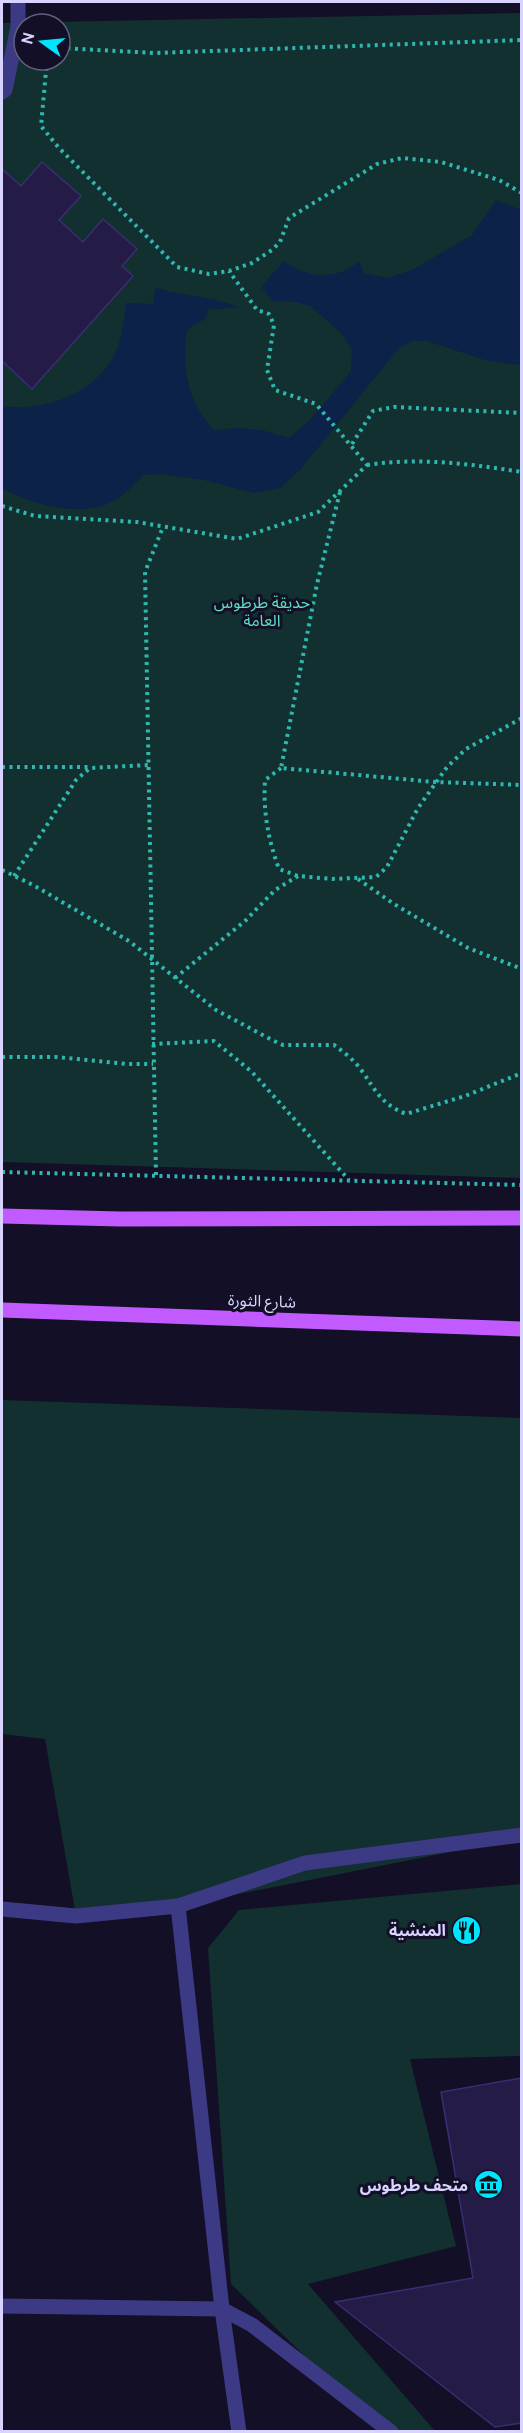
<svg xmlns="http://www.w3.org/2000/svg" width="523" height="2433" viewBox="0 0 523 2433" font-family="Cabin,'Noto Sans Arabic',sans-serif">
	<rect width="100%" height="100%" fill="#130f26"/>
	<g fill="#12302f" fill-rule="evenodd">
		<path d="M 521,13 L 521,1178 L 2,1162 L 2,23 ZM 24,24 L 60,24 L 60,60 L 24,60 Z"/>
		<path d="M 2,1400 L 521,1418 L 521,1838 L 178,1906 L 76,1916 L 45,1739 L 2,1734 Z"/>
		<path d="M 521,1884 L 521,2056 L 410,2059 L 456,2246 L 308,2284 L 435,2431 L 381,2431 L 231,2284 L 208,1948 L 239,1910 Z"/>
	</g>
	<path fill="#0c2248" d="M 496,200 L 521,210 L 521,365 L 488,361 L 427,341 L 413,341 L 399,348 L 299,471 L 280,488 L 254,493 L 204,480 L 161,474 L 144,475 C 132,487 120,500 102,506 C 74,515 26,503 2,488 L 2,406 C 41,412 89,396 111,361 C 122,344 124,322 126,303 L 153,304 L 155,288 C 183,295 212,297 239,307 L 208,310 L 206,318 L 187,330 C 181,366 188,404 214,430 L 238,428 L 261,430 L 289,438 L 311,419 L 351,371 L 352,350 L 342,334 L 310,306 L 296,302 L 273,301 L 261,287 L 284,261 C 306,278 338,281 359,261 L 364,273 L 387,278 L 412,270 L 472,235 Z"/>
	<g fill="#241b47" stroke="#3b2d73" stroke-width="1.5">
		<path d="M 42,162 L 81,196 L 59,220 L 83,242 L 103,219 L 137,249 L 122,266 L 133,276 L 32,389 L 2,361 L 2,169 L 21,186 Z"/>
		<path d="M 522,2078 L 522,2423 L 495,2427 L 335,2302 L 473,2278 L 441,2092 Z"/>
	</g>
	<g fill="none" stroke-linecap="round" stroke-linejoin="round">
		<g stroke="#2fb8b0" stroke-width="4" stroke-dasharray="3 4.5" stroke-linecap="butt">
			<path d="M 60,48 L 155,53 L 522,40"/>
			<path d="M 47,60 L 41,126 L 59,148 L 177,267 L 209,274 L 229,271 L 252,263 L 272,250 L 280,242 L 289,218 L 377,164 L 402,158 L 441,162 L 499,180 L 522,193"/>
			<path d="M 352,444 L 373,411 L 394,407 L 522,413"/>
			<path d="M 367,465 C 419,457 470,464 522,472"/>
			<path d="M 340,492 L 317,584 L 281,768 L 435,782 L 522,785"/>
			<path d="M 2,506 L 35,516 L 137,522 L 237,539 L 318,512 L 367,465 L 316,404 L 275,390 L 267,370 L 274,325 L 269,314 L 257,310 L 229,271"/>
			<path d="M 2,767 L 91,767"/>
			<path d="M 281,768 L 265,780 C 263,812 268,839 279,869 L 298,876 L 332,879 L 376,877 L 387,867 L 418,808 L 447,767 L 466,749 L 522,718"/>
			<path d="M 2,870 L 33,885 L 129,941 L 216,1010 L 272,1040 L 283,1045 L 334,1045 C 344,1052 355,1061 362,1071 C 376,1091 381,1104 406,1114 L 465,1096 L 522,1073"/>
			<path d="M 14,876 L 76,780 L 90,768 L 148,765"/>
			<path d="M 358,879 L 394,904 L 468,948 L 522,969"/>
			<path d="M 175,978 L 245,921 L 275,890 L 298,876"/>
			<path d="M 152,1044 L 214,1041 L 252,1072 L 349,1180"/>
			<path d="M 2,1057 L 56,1057 L 127,1064 L 153,1064"/>
			<path d="M 2,1172 L 522,1185"/>
			<path d="M 156,1175 L 145,572 L 163,527"/>
		</g>
		<g stroke="#3d3a85" stroke-width="15">
			<path d="M 2,92 L 5,90 L 18,27 L 18,2"/>
			<path d="M 178,1906 L 222,2309 L 239,2432"/>
			<path d="M 2,1909 L 76,1916 L 178,1906 L 305,1863 L 522,1835"/>
			<path d="M 2,2306 L 222,2309 L 252,2325 L 391,2432"/>
		</g>
		<g stroke="#c25bff" stroke-width="15">
			<path d="M 2,1216 L 120,1219 L 522,1218"/>
			<path d="M 2,1310 L 522,1329"/>
		</g>
	</g>
	<defs>
		<symbol id="restaurant-disc" viewBox="-11 -11 22 22"><circle r="9.5" fill="#00e5ff" stroke="#130f26"/><path d="M-5-6h1v4h1v-4h1v4h1v-4h1v5L-1.5 .5V6h-2V.5L-5-1ZM5-6V6H3V1.5H1.5Q1.5-4 5-6Z" fill="#111"/></symbol>
		<symbol id="museum-disc" viewBox="-11 -11 22 22"><circle r="9.5" fill="#00e5ff" stroke="#130f26"/><path d="M0-6L6-3V-2H-6V-3ZM-5-1h2V3h-2ZM-1-1h2V3h-2ZM3-1h2V3H3ZM-6 4H6V6H-6Z" fill="#111"/></symbol>
	</defs>
	<g fill-rule="evenodd">
		<use href="#restaurant-disc" x="450" y="1914" width="33" height="33"/>
		<use href="#museum-disc" x="472" y="2168" width="33" height="33"/>
	</g>
	<g text-anchor="middle" dominant-baseline="central" stroke-width="6" stroke-linejoin="round" paint-order="stroke">
		<g font-size="16" fill="#5fe0c0" stroke="#130f26">
			<text x="262" y="602">حديقة طرطوس<tspan x="262" dy="18">العامة</tspan></text>
		</g>
		<g font-size="16" fill="#d9d4ff" stroke="#130f26">
			<text transform="translate(262 1301) rotate(2)">شارع الثورة</text>
		</g>
		<g font-size="16" font-weight="bold" fill="#d9d4ff" stroke="#130f26" text-anchor="end">
			<text x="446" y="1930">المنشية</text>
			<text x="468" y="2185">متحف طرطوس</text>
		</g>
	</g>
	<rect width="523" height="2433" fill="none" stroke="#d9d4ff" stroke-width="6"/>
	<g transform="translate(42 42) rotate(285)"><circle r="28" fill="#130f26" stroke="#625e7d" stroke-width="1.5"/>
	<path d="M0-4.5L10 22L0 15L-10 22Z" fill="#00e5ff"/>
	<text y="-9" font-size="16" font-weight="bold" text-anchor="middle" fill="#d9d4ff">N</text>
	</g>
</svg>
